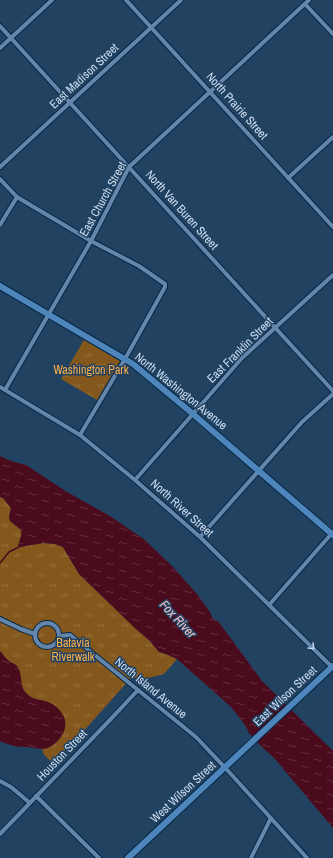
<svg xmlns="http://www.w3.org/2000/svg" width="333" height="858" viewBox="0 0 333 858" font-family="'Archivo Narrow',sans-serif">
	<defs>
		<pattern id="park-tufts" width="24" height="20" patternUnits="userSpaceOnUse"><rect width="24" height="20" fill="#84581c"/><path d="M3 7l-1-3M5 7V3M7 7l1-3M15 17l-1-3M17 17v-4M19 17l1-3" fill="none" stroke="#94703d"/></pattern>
		<pattern id="water-ripples" width="26" height="14" patternUnits="userSpaceOnUse"><rect width="26" height="14" fill="#4a0b1c"/><path d="M2 4q2-2 4 0t4 0M15 11q2-2 4 0t4 0" fill="none" stroke="#632e3d"/></pattern>
	</defs>
	<rect width="100%" height="100%" fill="#224262"/>
	<g fill="url(#park-tufts)">
		<path d="M 84,340 L 120,361 L 97,400 L 61,379 Z"/>
		<path d="M 0,497 L 3,498 L 11,508 L 9,517 L 10,521 L 21,530 L 22,533 L 18,546 L 20,547 L 43,543 L 55,544 L 63,547 L 79,574 L 136,629 L 149,640 L 159,652 L 166,654 L 177,659 L 164,674 L 144,679 L 134,678 L 130,679 L 73,743 L 69,745 L 54,764 L 44,755 L 42,749 L 47,748 L 65,722 C 58,695 37,707 25,692 C 19,685 22,676 18,668 C 16,664 12,663 8,661 C 5,658 3,654 0,651 Z"/>
	</g>
	<g fill="url(#water-ripples)">
		<path d="M 0,456 L 11,461 L 26,465 L 67,492 L 110,516 L 145,540 L 173,567 L 197,594 L 210,612 L 213,619 L 218,621 L 262,681 L 333,751 L 333,828 L 275,759 L 261,746 L 249,733 L 245,725 L 231,707 L 177,659 L 166,654 L 159,652 L 149,640 L 136,629 L 79,574 L 63,547 L 55,544 L 43,543 L 20,547 L 18,546 C 23,529 24,532 10,521 L 9,517 L 11,508 L 3,498 L 0,497 Z"/>
		<path d="M 0,651 C 3,654 5,658 8,660 C 11,663 16,664 18,667 C 23,675 19,686 26,693 C 32,700 40,699 48,702 C 58,706 68,717 65,728 C 63,736 57,743 50,747 C 42,751 34,747 26,747 C 15,747 10,745 0,741 Z"/>
	</g>
	<g fill="none" stroke-linecap="round" stroke-linejoin="round">
		<path stroke="#4a0b1c" stroke-width="1.5" d="M 0,563 L 9,552 L 19,547"/>
		<defs>
			<g id="minor">
				<path d="M 126,0 L 333,227"/>
				<path d="M 305,4 L 333,34"/>
				<path d="M 0,26 L 333,391"/>
				<path d="M 0,48 L 52,0"/>
				<path d="M 0,167 L 181,0"/>
				<path d="M 288,178 L 333,137"/>
				<path d="M 0,179 L 17,197 L 91,241 L 139,266 L 165,284 L 165,287 L 125,359 L 80,435"/>
				<path d="M 0,225 L 17,197"/>
				<path d="M 0,387 L 80,435 L 135,480 L 200,537 L 332,667"/>
				<path d="M 5,390 L 91,241 L 129,167 L 309,0"/>
				<path d="M 135,480 L 242,358 L 333,275"/>
				<path d="M 200,537 L 302,422 L 333,394"/>
				<path d="M 269,605 L 333,532"/>
				<path d="M 0,619 L 21,629 L 35,634"/>
				<circle cx="47" cy="635" r="12"/>
				<path d="M 60,636 L 70,635 L 196,737 L 230,773 L 307,858"/>
				<path d="M 0,781 L 11,787 L 30,803"/>
				<path d="M 36,796 L 99,858"/>
				<path d="M 0,834 L 108,722 L 138,690"/>
				<path d="M 251,858 L 271,818"/>
			</g>
			<g id="secondary">
				<path d="M 0,286 L 133,364 L 193,414 L 333,535"/>
				<path d="M 128,858 L 333,666"/>
			</g>
		</defs>
		<use href="#minor" stroke="#072746" stroke-width="6"/>
		<use href="#secondary" stroke="#072746" stroke-width="8"/>
		<use href="#minor" stroke="#6386aa" stroke-width="4"/>
		<use href="#secondary" stroke="#4e86bb" stroke-width="6"/>
	</g>
	<defs><path id="oneway-chevron" d="M-2-3.5L2.5 0L-2 3.5" fill="none" stroke-width="1.6" stroke-linecap="round" stroke-linejoin="round"/></defs>
	<use stroke="#c6d9ed" href="#oneway-chevron" transform="translate(312 647) rotate(45)"/>
	<g text-anchor="middle" dominant-baseline="central" stroke-width="3" stroke-linejoin="round" paint-order="stroke">
		<g font-size="12" fill="#cbddf1" stroke="#224262">
			<text transform="translate(84 76) rotate(-43)">East Madison Street</text>
			<text transform="translate(237 106) rotate(48)">North Prairie Street</text>
			<text transform="translate(103 199) rotate(-61)">East Church Street</text>
			<text transform="translate(182 210) rotate(48)">North Van Buren Street</text>
			<text transform="translate(240 350) rotate(-45)">East Franklin Street</text>
			<text transform="translate(181 391) rotate(39)">North Washington Avenue</text>
			<text transform="translate(182 508) rotate(42)">North River Street</text>
			<text transform="translate(151 688) rotate(39)">North Island Avenue</text>
			<text transform="translate(285 696) rotate(-43)">East Wilson Street</text>
			<text transform="translate(62 755) rotate(-46)">Houston Street</text>
			<text transform="translate(183 792) rotate(-43)">West Wilson Street</text>
		</g>
		<g font-size="12" fill="#fcb049" stroke="#224262">
			<text x="91" y="370">Washington Park</text>
			<text x="73" y="643">Batavia<tspan x="73" dy="14">Riverwalk</tspan></text>
		</g>
		<g font-size="13" font-style="italic" fill="#f4c1c7" stroke="#224262">
			<text transform="translate(178 619) rotate(47)">Fox River</text>
		</g>
	</g>
</svg>
